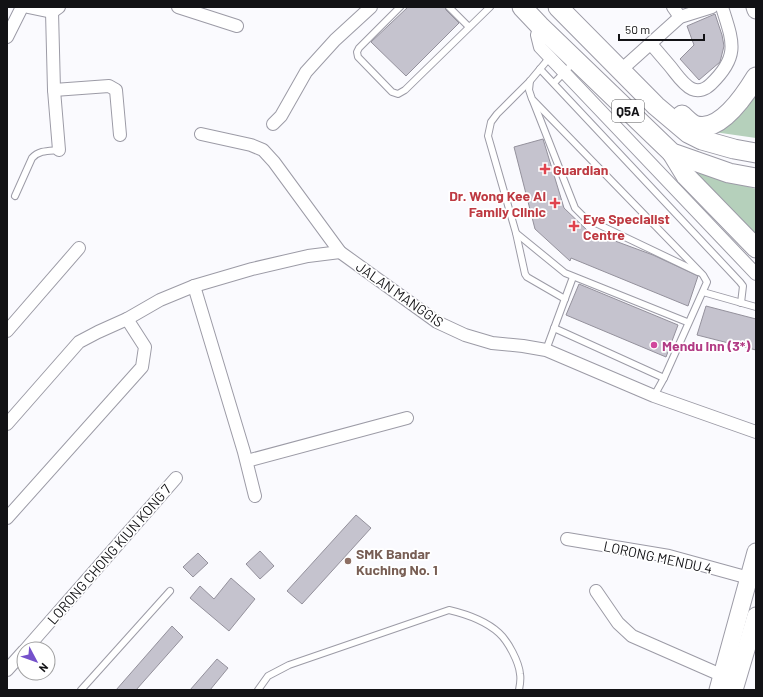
<svg xmlns="http://www.w3.org/2000/svg" width="763" height="697" viewBox="0 0 763 697" font-family="Barlow,sans-serif">
	<rect width="100%" height="100%" fill="#fafafe"/>
	<g fill="#b5d0bb">
		<path d="M 756,94 L 756,138 L 714,132 C 737,121 743,115 756,94 Z"/>
		<path d="M 688,169 L 756,189 L 756,242 Z"/>
	</g>
	<g fill="#c5c3ce" stroke="#94919c">
		<path d="M 408,7 L 445,7 L 446,10 L 459,23 L 406,76 L 371,42 Z"/>
		<path d="M 715,14 L 722,35 L 724,46 L 720,62 L 699,80 L 680,59 L 694,45 L 687,26 Z"/>
		<path d="M 543,139 L 564,208 L 588,231 L 653,255 L 698,276 L 688,306 L 571,258 L 570,261 L 535,229 L 514,147 Z"/>
		<path d="M 579,284 L 678,325 L 666,357 L 566,315 Z"/>
		<path d="M 706,306 L 756,319 L 756,350 L 697,335 Z"/>
		<path d="M 356,515 L 371,528 L 302,604 L 287,591 Z"/>
		<path d="M 260,551 L 274,566 L 260,579 L 246,564 Z"/>
		<path d="M 198,553 L 208,563 L 193,577 L 183,567 Z"/>
		<path d="M 231,578 L 255,599 L 229,631 L 190,598 L 200,586 L 214,599 Z"/>
		<path d="M 172,626 L 183,637 L 136,690 L 116,690 Z"/>
		<path d="M 217,659 L 228,668 L 210,690 L 190,690 Z"/>
	</g>
	<g fill="none" stroke-linecap="round" stroke-linejoin="round">
		<defs>
			<g id="service">
				<path d="M 400,7 L 359,48 L 357,52 L 358,57 L 392,92 L 398,94 L 405,90 L 490,7"/>
				<path d="M 449,7 L 469,27"/>
				<path d="M 550,57 L 530,81 L 497,114 L 491,122 L 488,136 L 516,233 L 565,273 L 687,322"/>
				<path d="M 540,69 L 740,282 L 743,286 L 741,303"/>
				<path d="M 530,81 L 529,90 L 532,99 L 703,275 L 707,282 L 664,378 L 654,396"/>
				<path d="M 554,83 L 575,61"/>
				<path d="M 533,101 L 575,208 L 585,218 L 698,272"/>
				<path d="M 15,196 L 32,158 C 39,150 49,151 59,150"/>
				<path d="M 516,233 L 525,274 L 527,277 L 565,299"/>
				<path d="M 703,292 L 756,307"/>
				<path d="M 554,328 L 664,378"/>
				<path d="M 546,350 L 573,277"/>
				<path d="M 81,690 L 170,591"/>
				<path d="M 258,690 L 268,676 L 289,665 L 449,610 C 466,614 486,621 499,633 C 508,641 519,662 520,674 C 521,679 520,685 519,690"/>
			</g>
			<g id="minor">
				<path d="M 28,7 L 52,12 L 59,7"/>
				<path d="M 178,7 L 237,26"/>
				<path d="M 673,7 L 680,17"/>
				<path d="M 52,12 L 54,90 L 59,150"/>
				<path d="M 540,26 L 537,35 L 540,47 L 756,274"/>
				<path d="M 7,37 L 22,7"/>
				<path d="M 651,44 C 657,51 663,58 669,65 C 676,73 682,84 692,89 C 699,92 706,89 711,84 C 740,56 733,42 722,7"/>
				<path d="M 621,70 L 680,17 L 712,7"/>
				<path d="M 54,90 L 109,86 L 116,90 L 120,135"/>
				<path d="M 273,124 L 281,116 L 306,72 L 335,40 L 371,7"/>
				<path d="M 201,134 L 251,145 L 263,150 L 274,162 L 340,252 L 437,322 L 465,335 L 492,343 L 523,346 L 546,350 L 654,396 L 756,432"/>
				<path d="M 194,286 L 244,452 L 255,496"/>
				<path d="M 7,331 L 79,248"/>
				<path d="M 7,424 L 79,342 L 98,332 L 127,319 L 160,300 L 194,286 L 252,269 L 308,256 L 340,252"/>
				<path d="M 247,461 L 407,418"/>
				<path d="M 7,518 L 142,367 L 145,347 L 127,319"/>
				<path d="M 567,539 L 669,556 L 749,578"/>
				<path d="M 596,591 L 618,623 L 632,636 L 721,675"/>
				<path d="M 26,649 L 176,478"/>
				<path d="M 7,670 L 24,651"/>
			</g>
			<g id="secondary">
				<path d="M 755,7 L 756,10"/>
				<path d="M 718,690 L 756,552"/>
				<path d="M 734,690 L 756,616"/>
			</g>
			<g id="primary">
				<path d="M 522,7 L 540,26 L 672,153 L 729,173 L 756,178"/>
				<path d="M 558,7 L 656,106 L 688,133 L 702,140 L 734,149 L 756,153"/>
				<path d="M 682,115 C 685,118 690,123 694,125 C 719,135 745,95 756,77"/>
				<path d="M 672,153 L 686,176 L 756,248"/>
			</g>
		</defs>
		<use href="#service" stroke="#9c9ba6" stroke-width="8"/>
		<use href="#minor" stroke="#9c9ba6" stroke-width="14"/>
		<use href="#secondary" stroke="#9c9ba6" stroke-width="19"/>
		<use href="#primary" stroke="#9c9ba6" stroke-width="21"/>
		<use href="#service" stroke="#fff" stroke-width="6"/>
		<use href="#minor" stroke="#fff" stroke-width="12"/>
		<use href="#secondary" stroke="#fff" stroke-width="17"/>
		<use href="#primary" stroke="#fff" stroke-width="19"/>
	</g>
	<g fill="#e0444e" stroke="#fff" stroke-width="1.5">
		<path d="M543 163h4v4h4v4h-4v4h-4v-4h-4v-4h4z"/>
		<path d="M553 197h4v4h4v4h-4v4h-4v-4h-4v-4h4z"/>
		<path d="M572 220h4v4h4v4h-4v4h-4v-4h-4v-4h4z"/>
	</g>
	<circle fill="#d1479c" stroke="#fff" stroke-width="1.5" cx="654" cy="345" r="4"/>
	<circle fill="#8d6e63" stroke="#fff" stroke-width="1.5" cx="348" cy="561" r="4"/>
	<g text-anchor="middle" dominant-baseline="central" stroke-width="3.5" stroke-linejoin="round" paint-order="stroke">
		<rect fill="#fff" stroke="#59595b" stroke-width="1" x="612" y="100" width="32" height="22" rx="3"/>
		<g font-size="13" font-weight="bold" fill="#121215">
			<text x="628" y="111">Q5A</text>
		</g>
		<g font-size="14" font-weight="bold" fill="#be3a42" stroke="#fff" text-anchor="start">
			<text x="553" y="169">Guardian</text>
			<text x="546" y="195" text-anchor="end">Dr. Wong Kee Ai<tspan x="546" dy="16">Family Clinic</tspan></text>
			<text x="583" y="218">Eye Specialist<tspan x="583" dy="16">Centre</tspan></text>
		</g>
		<g font-size="14" fill="#121215" stroke="#fff">
			<text transform="translate(400 294) rotate(35)">JALAN MANGGIS</text>
			<text transform="translate(109 554) rotate(-49)">LORONG CHONG KIUN KONG 7</text>
			<text transform="translate(658 557) rotate(12)">LORONG MENDU 4</text>
		</g>
		<g font-size="14" font-weight="bold" fill="#b23c85" stroke="#fff" text-anchor="start">
			<text x="662" y="345">Mendu Inn (3*)</text>
		</g>
		<g font-size="14" font-weight="bold" fill="#785e54" stroke="#fff" text-anchor="start">
			<text x="356" y="553">SMK Bandar<tspan x="356" dy="16">Kuching No. 1</tspan></text>
		</g>
	</g>
	<rect width="763" height="697" fill="none" stroke="#121215" stroke-width="16"/>
	<g transform="translate(36 661) rotate(131)"><circle r="19" fill="#ffffff" stroke="#a0a0a1"/>
	<path d="M0-3L7 15L0 10L-7 15Z" fill="#7551cb"/>
	<text y="-6" font-size="11" font-weight="bold" text-anchor="middle" fill="#121215">N</text>
	</g>
	<path d="M619 34v6h85v-6" fill="none" stroke="#121215" stroke-width="2"/>
	<text x="625" y="34" font-size="12" fill="#121215" stroke="#ffffff" stroke-width="3" paint-order="stroke">50 m</text>
</svg>
